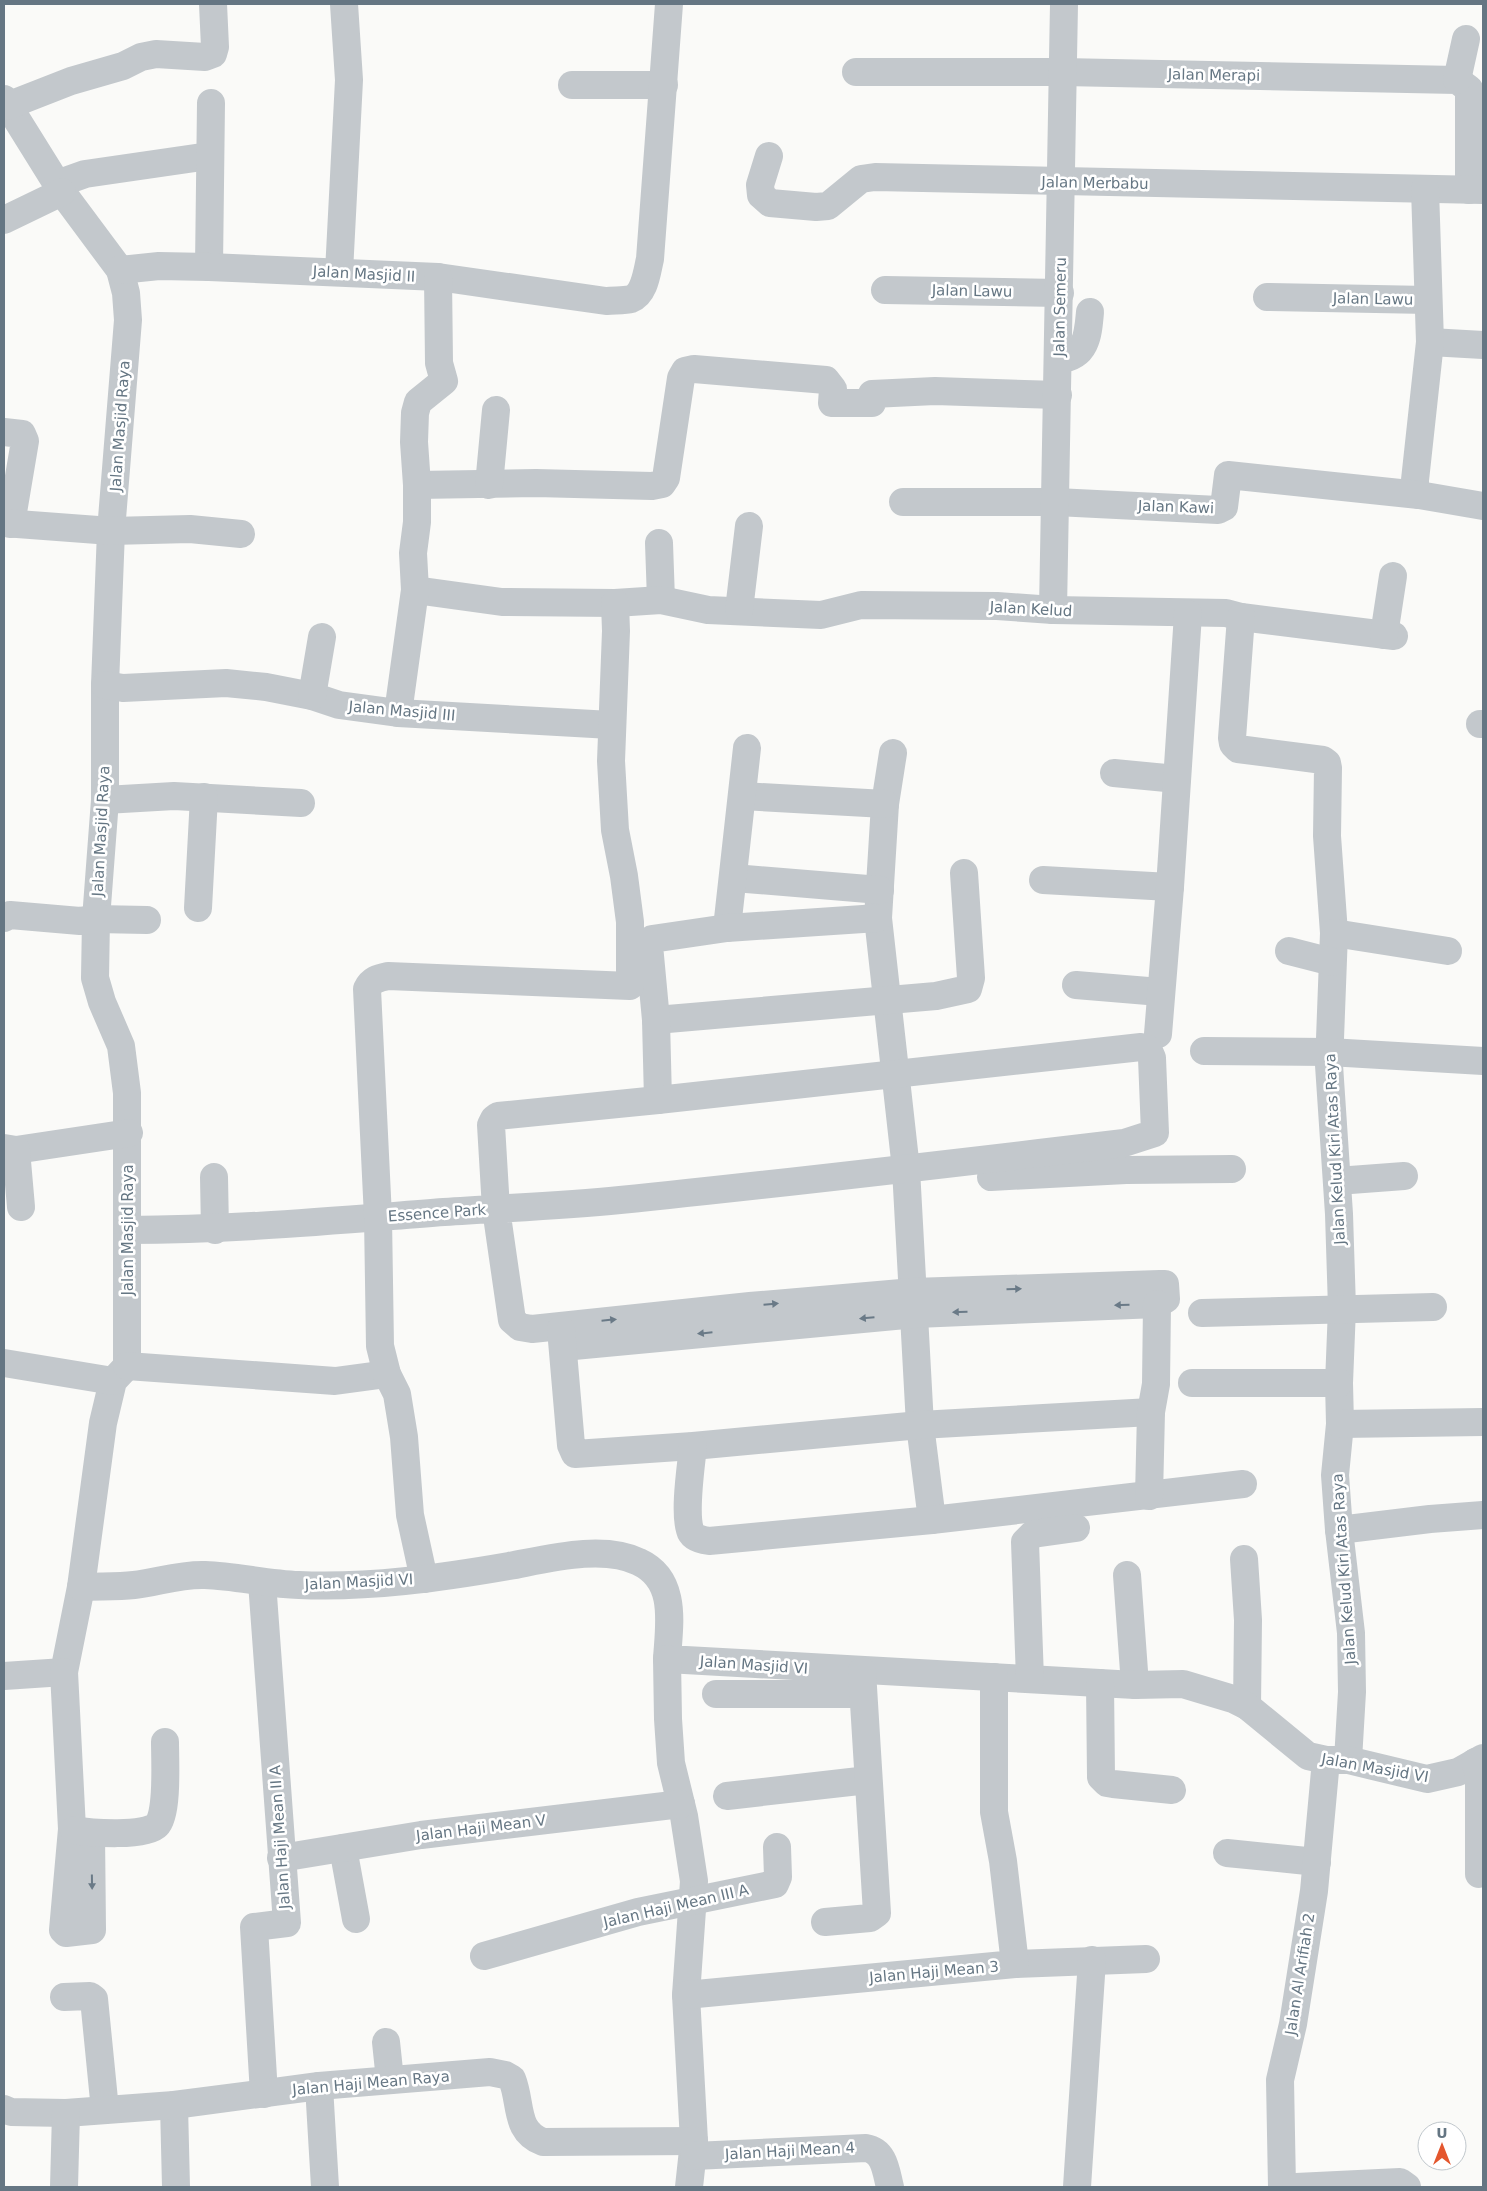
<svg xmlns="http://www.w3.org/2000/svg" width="1487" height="2191" viewBox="0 0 1487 2191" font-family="'DejaVu Sans',sans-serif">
	<rect width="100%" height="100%" fill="#fafaf8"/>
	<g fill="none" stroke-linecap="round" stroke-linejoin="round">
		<g stroke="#c3c8cc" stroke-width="28">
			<path d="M 856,72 L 1063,72 L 1457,80 L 1469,89 L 1469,190"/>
			<path d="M 1457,80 L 1466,39"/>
			<path d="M 572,85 L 664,85"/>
			<path d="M 4,99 L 62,192 L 120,270 L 126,293 L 128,320 L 111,531 L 105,685 L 105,800 L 96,919 L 95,978 L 102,1002 L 121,1046 L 127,1093 L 127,1366 L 113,1381 L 103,1423 L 81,1587 L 64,1672 L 4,1676"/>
			<path d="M 7,106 L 71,81 L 123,66 L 141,57 L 156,54 L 205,57 L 213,54 L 215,47 L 213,4"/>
			<path d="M 769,156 L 760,185 L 761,195 L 770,203 L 816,207 L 828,206 L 861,179 L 875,177 L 1483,190"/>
			<path d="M 57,184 L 85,174 L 209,156"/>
			<path d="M 4,220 L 62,192"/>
			<path d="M 209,267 L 211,103"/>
			<path d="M 120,270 L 159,266 L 209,267 L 438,277 L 606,301 C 614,300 624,301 631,299 C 645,294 647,271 650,259 L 669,4"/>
			<path d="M 339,272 L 349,80 L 344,4"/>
			<path d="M 885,290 L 1060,293"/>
			<path d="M 1267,297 L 1428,300"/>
			<path d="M 1430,342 L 1483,345"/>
			<path d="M 1059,359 C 1087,357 1088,334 1090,312"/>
			<path d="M 4,432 L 22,434 L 25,441 L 11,524"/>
			<path d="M 417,485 L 536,483 L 652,486 L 662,484 L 666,478 L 681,378 L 685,371 L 694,369 L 826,380 L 833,389 L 832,403 L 872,403 L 872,394 L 935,391 L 1058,395"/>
			<path d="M 489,485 L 496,410"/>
			<path d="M 1419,495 L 1415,488 L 1415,480 L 1430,342 L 1425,189"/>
			<path d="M 903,502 L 1056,502 L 1218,510 L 1224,507 L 1228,475 L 1419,495 L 1483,506"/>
			<path d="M 4,523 L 111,531 L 190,529 L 241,534"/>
			<path d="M 659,543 L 661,600"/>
			<path d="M 415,590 L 502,602 L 615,603 L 661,600 L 708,610 L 821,615 L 861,605 L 997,606 L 1053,610 L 1226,613 L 1241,617 L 1394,636"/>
			<path d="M 739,610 L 749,526"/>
			<path d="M 1053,610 L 1064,4"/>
			<path d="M 1241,617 L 1232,738 L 1233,744 L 1238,749 L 1323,760 L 1327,763 L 1328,768 L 1327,836 L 1334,933 L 1329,1065 L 1339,1214 L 1342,1308 L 1339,1383 L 1340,1424 L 1335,1475 L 1339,1530 L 1351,1633 L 1352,1692 L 1348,1760"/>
			<path d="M 1384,635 L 1393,576"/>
			<path d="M 105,685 L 123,688 L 226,683 L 266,687 L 312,696 L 339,705 L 398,713 L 611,725"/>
			<path d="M 312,696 L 322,637"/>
			<path d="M 398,713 L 415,590 L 413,553 L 417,522 L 417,485 L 414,442 L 415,413 L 418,402 L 444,381 L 439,363 L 438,277"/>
			<path d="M 1480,724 L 1483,724"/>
			<path d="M 893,753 L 885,804 L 878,918 L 906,1169 L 920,1425 L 932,1520"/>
			<path d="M 1114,773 L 1177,779"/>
			<path d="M 742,796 L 885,804"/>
			<path d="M 105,800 L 174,796 L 301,803"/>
			<path d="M 734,878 L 880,890"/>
			<path d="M 1043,880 L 1170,887"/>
			<path d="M 198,908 L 204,797"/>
			<path d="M 4,918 L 10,915 L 80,921 L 96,919 L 147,920"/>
			<path d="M 727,928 L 747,748"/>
			<path d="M 1334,933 L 1448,951"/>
			<path d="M 1289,951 L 1332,962"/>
			<path d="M 1076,985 L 1160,992"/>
			<path d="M 656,1020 L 936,996 L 968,989 L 971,978 L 964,873"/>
			<path d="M 1158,1034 L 1170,887 L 1188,614"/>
			<path d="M 1204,1051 L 1329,1052 L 1483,1061"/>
			<path d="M 658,1100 L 656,1020 L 649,945 L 652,939 L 727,928 L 878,918"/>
			<path d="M 4,1148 L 16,1150 L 129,1133"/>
			<path d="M 16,1150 L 21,1207"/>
			<path d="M 214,1177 L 215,1230"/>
			<path d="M 991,1177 L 1126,1170 L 1232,1169"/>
			<path d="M 1337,1181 L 1404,1176"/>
			<path d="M 128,1230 C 234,1230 339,1220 444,1212 C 503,1208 561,1206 620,1200 C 788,1183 956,1163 1124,1143 L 1155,1133 L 1152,1058 L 1148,1049 L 1141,1047 L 658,1100 L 498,1116 L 494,1119 L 491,1125 L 496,1209 L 512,1320 L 520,1327 L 532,1329 L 750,1306 L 913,1292 L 1160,1284 L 1165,1284 L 1166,1299 L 1157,1304 L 916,1314 L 563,1347"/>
			<path d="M 1202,1313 L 1433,1307"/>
			<path d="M 561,1329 L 571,1445 L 575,1454 L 693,1446 L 920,1425 L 1151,1412"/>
			<path d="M 4,1363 L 113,1381"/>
			<path d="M 127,1366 L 335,1381 L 387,1374"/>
			<path d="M 1192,1383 L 1339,1383"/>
			<path d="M 1340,1424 L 1483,1422"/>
			<path d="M 693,1446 C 691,1467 684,1511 690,1530 C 692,1538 702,1540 709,1541 L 932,1520 L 1243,1484"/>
			<path d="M 1149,1496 L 1151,1412 L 1156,1384 L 1157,1304"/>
			<path d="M 1339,1530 L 1430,1519 L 1483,1515"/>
			<path d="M 1244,1559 L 1248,1620 L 1247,1706"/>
			<path d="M 1127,1575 L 1135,1685"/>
			<path d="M 424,1579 L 410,1515 L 404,1437 L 397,1394 L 387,1374 L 380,1346 L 378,1217 L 367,989 C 371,980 378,978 388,976 L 630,986 L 630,922 L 624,876 L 615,830 L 611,761 L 616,631 L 615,603"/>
			<path d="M 262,1582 L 287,1923 L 254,1927 L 264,2094"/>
			<path d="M 81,1587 C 99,1586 117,1587 134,1585 C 158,1582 181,1574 205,1575 C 236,1576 267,1584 299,1585 C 369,1588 440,1578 509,1566 C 547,1559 603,1544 639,1562 C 678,1580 669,1625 667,1659 L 1135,1685 L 1183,1684 L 1233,1699 L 1247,1706 L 1308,1756 L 1326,1760 L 1348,1760 L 1427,1779 L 1458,1772 L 1483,1758"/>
			<path d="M 667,1659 L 668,1719 L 671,1763 L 684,1816 L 694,1881 L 686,1995 L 694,2141 L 689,2187"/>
			<path d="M 64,1672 L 72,1829 L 63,1930 L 66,1933 L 92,1930 L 91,1833"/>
			<path d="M 1030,1679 L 1025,1542 L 1033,1534 L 1076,1528"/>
			<path d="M 1100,1683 L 1101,1777 L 1107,1783 L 1113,1784 L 1172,1790"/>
			<path d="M 716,1694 L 862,1694"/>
			<path d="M 1475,1762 L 1479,1774 L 1479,1874"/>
			<path d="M 727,1796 L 868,1780"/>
			<path d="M 74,1830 C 90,1833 146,1837 157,1825 C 168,1815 165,1758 165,1742"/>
			<path d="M 343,1848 L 356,1919"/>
			<path d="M 1227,1853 L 1317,1862"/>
			<path d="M 281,1858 L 421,1835 L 681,1804"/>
			<path d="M 825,1922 L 870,1918 L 877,1913 L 862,1671"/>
			<path d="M 484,1956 L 638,1912 L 775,1884 L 778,1877 L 777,1847"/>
			<path d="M 1015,1964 L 1146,1959"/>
			<path d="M 686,1995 L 1015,1964 L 1003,1861 L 994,1812 L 994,1677"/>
			<path d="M 64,1997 L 90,1996 L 94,1999 L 105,2110"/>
			<path d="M 386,2042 L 390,2080"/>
			<path d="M 319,2086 L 325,2187"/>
			<path d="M 174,2105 L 176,2187"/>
			<path d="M 4,2109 L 11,2112 L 66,2113 L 174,2105 L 319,2086 L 490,2072 L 505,2075 L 512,2079 C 522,2104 514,2131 543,2142 L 694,2141"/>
			<path d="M 694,2156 L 866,2148 C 885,2151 886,2172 890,2187"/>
			<path d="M 64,2187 L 66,2113"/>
			<path d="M 1077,2187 L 1092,1960"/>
			<path d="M 1282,2187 L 1280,2080 L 1293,2024 L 1314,1891 L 1326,1760"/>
			<path d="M 1296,2187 L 1400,2182 L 1407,2187"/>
		</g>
	</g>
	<defs><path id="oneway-solid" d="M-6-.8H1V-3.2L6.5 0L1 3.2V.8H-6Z" transform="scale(1.25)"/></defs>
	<g fill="#6a7a87">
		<use href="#oneway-solid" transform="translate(1014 1289) rotate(-2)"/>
		<use href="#oneway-solid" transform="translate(771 1304) rotate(-5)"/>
		<use href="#oneway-solid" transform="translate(1122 1305) rotate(178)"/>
		<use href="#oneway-solid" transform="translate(960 1312) rotate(178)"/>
		<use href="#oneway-solid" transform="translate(867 1318) rotate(175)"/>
		<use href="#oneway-solid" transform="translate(609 1320) rotate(-6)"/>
		<use href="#oneway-solid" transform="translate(705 1333) rotate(174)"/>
		<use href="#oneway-solid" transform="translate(92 1882) rotate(89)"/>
	</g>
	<g text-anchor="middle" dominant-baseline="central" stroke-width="5" stroke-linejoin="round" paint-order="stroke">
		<g font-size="15" fill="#657683" stroke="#fff">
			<text transform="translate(1214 75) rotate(1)">Jalan Merapi</text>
			<text transform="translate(1095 183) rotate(1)">Jalan Merbabu</text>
			<text transform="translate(364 274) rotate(3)">Jalan Masjid II</text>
			<text transform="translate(972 291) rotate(1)">Jalan Lawu</text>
			<text transform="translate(1373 299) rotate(1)">Jalan Lawu</text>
			<text transform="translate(1060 307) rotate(-89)">Jalan Semeru</text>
			<text transform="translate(120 426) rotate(-86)">Jalan Masjid Raya</text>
			<text transform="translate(1176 507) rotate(2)">Jalan Kawi</text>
			<text transform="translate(1031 609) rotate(3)">Jalan Kelud</text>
			<text transform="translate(402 711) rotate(5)">Jalan Masjid III</text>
			<text transform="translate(101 831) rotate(-87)">Jalan Masjid Raya</text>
			<text transform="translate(1335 1149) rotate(-93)">Jalan Kelud Kiri Atas Raya</text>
			<text transform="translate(437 1213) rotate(-4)">Essence Park</text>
			<text transform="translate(128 1230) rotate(-90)">Jalan Masjid Raya</text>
			<text transform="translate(1344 1569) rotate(-94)">Jalan Kelud Kiri Atas Raya</text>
			<text transform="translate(359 1582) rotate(-3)">Jalan Masjid VI</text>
			<text transform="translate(754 1665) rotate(4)">Jalan Masjid VI</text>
			<text transform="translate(1375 1768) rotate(10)">Jalan Masjid VI</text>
			<text transform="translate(481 1828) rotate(-7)">Jalan Haji Mean V</text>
			<text transform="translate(280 1837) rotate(-94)">Jalan Haji Mean II A</text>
			<text transform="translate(676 1906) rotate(-13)">Jalan Haji Mean III A</text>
			<text transform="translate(934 1972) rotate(-5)">Jalan Haji Mean 3</text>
			<text transform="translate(1300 1974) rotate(-81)">Jalan Al Arifiah 2</text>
			<text transform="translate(371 2083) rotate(-5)">Jalan Haji Mean Raya</text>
			<text transform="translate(790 2151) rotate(-3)">Jalan Haji Mean 4</text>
		</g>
	</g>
	<rect width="1487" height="2191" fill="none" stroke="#657683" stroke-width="10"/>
	<g transform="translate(1442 2146)"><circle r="24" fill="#ffffff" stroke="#c1c8cd"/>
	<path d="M0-4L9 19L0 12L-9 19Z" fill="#e4572e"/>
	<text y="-8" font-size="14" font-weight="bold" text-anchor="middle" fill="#657683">U</text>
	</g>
</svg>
